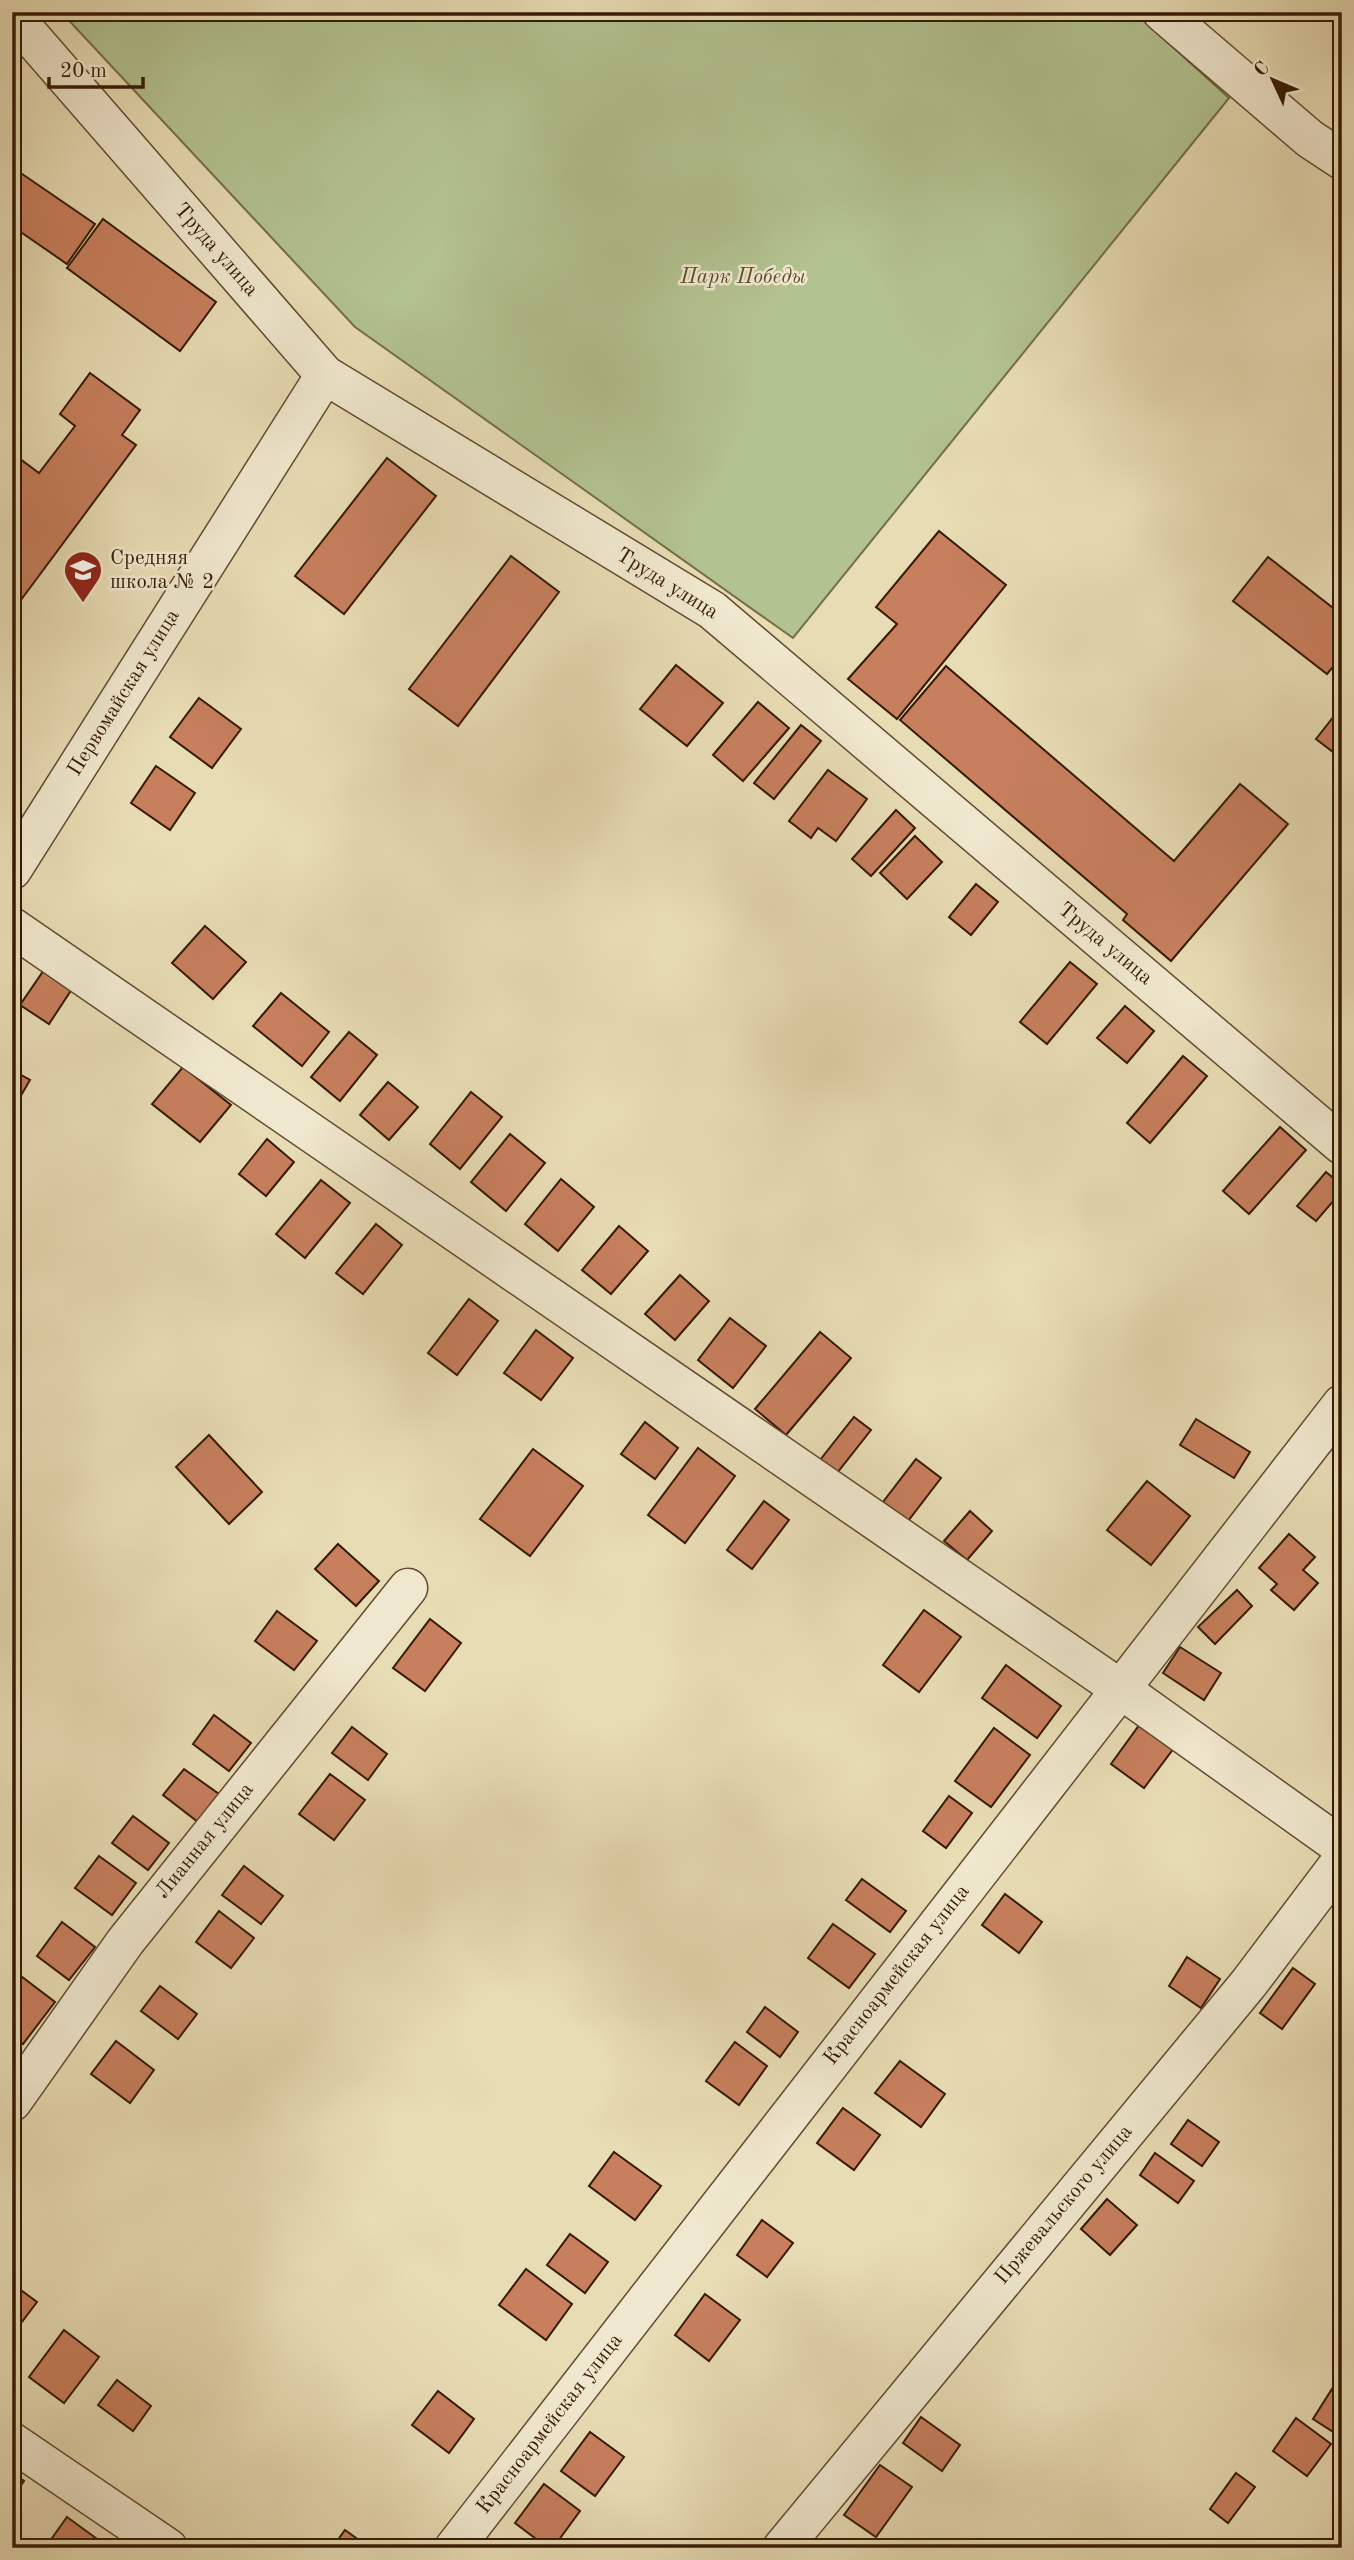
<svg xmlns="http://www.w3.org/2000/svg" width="1354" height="2560" viewBox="0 0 1354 2560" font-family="'Old Standard TT',serif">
	<rect width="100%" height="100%" fill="#e8dcb4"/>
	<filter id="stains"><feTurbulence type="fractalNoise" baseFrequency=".00286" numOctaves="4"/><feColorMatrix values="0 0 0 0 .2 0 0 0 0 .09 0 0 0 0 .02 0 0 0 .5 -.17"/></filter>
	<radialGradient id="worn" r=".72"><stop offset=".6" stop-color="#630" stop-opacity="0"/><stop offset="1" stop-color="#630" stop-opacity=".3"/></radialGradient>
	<path fill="#b2c290" stroke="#746e4a" stroke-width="2" d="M 61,12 L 1134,12 L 1229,98 L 793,638 L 355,327 Z"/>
	<g fill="#c77f5d" stroke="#361a04" stroke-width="2">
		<path d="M 12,167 L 95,224 L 67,264 L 12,226 Z"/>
		<path d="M 103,219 L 216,302 L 180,351 L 67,268 Z"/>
		<path d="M 90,373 L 140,410 L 122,435 L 136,445 L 12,612 L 12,461 L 16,456 L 39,473 L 75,426 L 60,414 Z"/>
		<path d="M 387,458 L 436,496 L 344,614 L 295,576 Z"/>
		<path d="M 939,531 L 1006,585 L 897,719 L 848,679 L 897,624 L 876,607 Z"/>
		<path d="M 511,556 L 559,592 L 458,726 L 409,689 Z"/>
		<path d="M 1268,557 L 1342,615 L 1342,656 L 1327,674 L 1233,601 Z"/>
		<path d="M 676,665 L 723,703 L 687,746 L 640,709 Z"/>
		<path d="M 946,666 L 1174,861 L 1240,784 L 1288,824 L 1171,961 L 1123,920 L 1127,914 L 900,720 Z"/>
		<path d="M 199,698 L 241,729 L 212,768 L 170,737 Z"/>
		<path d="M 758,702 L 789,728 L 743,781 L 713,755 Z"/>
		<path d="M 1342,706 L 1342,759 L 1316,739 Z"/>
		<path d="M 801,725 L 821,741 L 774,799 L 754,783 Z"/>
		<path d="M 156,766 L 195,793 L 170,830 L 131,803 Z"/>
		<path d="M 828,770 L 867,799 L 836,841 L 818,828 L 811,838 L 789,821 Z"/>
		<path d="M 896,810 L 915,828 L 871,876 L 852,859 Z"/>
		<path d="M 915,836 L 942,862 L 907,899 L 880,873 Z"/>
		<path d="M 976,884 L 998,902 L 971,935 L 949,917 Z"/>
		<path d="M 205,926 L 246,962 L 213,999 L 172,963 Z"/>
		<path d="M 1070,962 L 1097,984 L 1047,1044 L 1020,1022 Z"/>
		<path d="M 44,970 L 72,989 L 49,1024 L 20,1005 Z"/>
		<path d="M 281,993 L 329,1032 L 302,1066 L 253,1026 Z"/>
		<path d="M 1125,1006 L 1154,1031 L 1127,1063 L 1097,1038 Z"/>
		<path d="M 349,1032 L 377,1055 L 340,1101 L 311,1077 Z"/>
		<path d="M 1183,1056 L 1207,1076 L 1150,1143 L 1127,1123 Z"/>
		<path d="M 183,1067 L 231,1105 L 200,1142 L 152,1104 Z"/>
		<path d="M 12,1070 L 30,1080 L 12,1111 Z"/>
		<path d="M 388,1082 L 418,1107 L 389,1140 L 360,1115 Z"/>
		<path d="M 471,1092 L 502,1117 L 460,1169 L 430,1144 Z"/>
		<path d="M 1280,1127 L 1306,1150 L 1249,1214 L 1223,1191 Z"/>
		<path d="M 510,1134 L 545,1163 L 506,1211 L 471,1182 Z"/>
		<path d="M 267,1139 L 294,1162 L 266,1196 L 239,1174 Z"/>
		<path d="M 1326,1172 L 1342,1185 L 1342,1191 L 1316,1221 L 1297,1206 Z"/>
		<path d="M 561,1179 L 594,1207 L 558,1251 L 525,1224 Z"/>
		<path d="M 321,1180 L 350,1203 L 305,1258 L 276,1234 Z"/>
		<path d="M 376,1224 L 402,1245 L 363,1294 L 336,1273 Z"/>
		<path d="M 619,1226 L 648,1251 L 611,1294 L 582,1270 Z"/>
		<path d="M 680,1275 L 709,1301 L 675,1340 L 645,1314 Z"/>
		<path d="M 469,1299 L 498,1321 L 457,1375 L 428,1353 Z"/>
		<path d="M 730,1318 L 766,1346 L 733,1388 L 698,1360 Z"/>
		<path d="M 536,1330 L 573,1358 L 541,1400 L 504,1373 Z"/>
		<path d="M 820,1332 L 851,1358 L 786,1435 L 755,1409 Z"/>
		<path d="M 854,1417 L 871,1430 L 837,1473 L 820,1460 Z"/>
		<path d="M 1196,1419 L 1250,1452 L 1234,1478 L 1180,1445 Z"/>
		<path d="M 645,1422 L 678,1448 L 655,1479 L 621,1454 Z"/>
		<path d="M 209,1435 L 262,1492 L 229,1524 L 176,1467 Z"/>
		<path d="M 698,1448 L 735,1476 L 685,1543 L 648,1515 Z"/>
		<path d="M 533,1449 L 583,1486 L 530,1556 L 480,1519 Z"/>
		<path d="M 916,1459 L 941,1478 L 908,1521 L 883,1502 Z"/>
		<path d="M 1147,1481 L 1190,1516 L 1151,1565 L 1107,1530 Z"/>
		<path d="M 764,1501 L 789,1520 L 752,1569 L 727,1550 Z"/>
		<path d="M 970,1511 L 992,1531 L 967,1560 L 944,1541 Z"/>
		<path d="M 1289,1534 L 1315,1557 L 1303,1570 L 1318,1583 L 1294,1610 L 1271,1590 L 1277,1584 L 1259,1568 Z"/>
		<path d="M 338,1544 L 379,1581 L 356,1606 L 315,1569 Z"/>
		<path d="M 1237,1590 L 1252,1606 L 1215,1644 L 1198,1627 Z"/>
		<path d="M 924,1610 L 961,1637 L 919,1692 L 883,1665 Z"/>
		<path d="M 277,1611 L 317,1641 L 294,1670 L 255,1641 Z"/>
		<path d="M 430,1619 L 461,1643 L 425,1691 L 393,1668 Z"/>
		<path d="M 1180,1647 L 1221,1673 L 1204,1700 L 1163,1673 Z"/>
		<path d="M 1006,1665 L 1061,1706 L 1037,1738 L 982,1698 Z"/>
		<path d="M 214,1715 L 251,1743 L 229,1771 L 193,1744 Z"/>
		<path d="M 1140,1724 L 1174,1748 L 1144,1788 L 1111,1764 Z"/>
		<path d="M 352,1727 L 387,1754 L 368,1780 L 332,1753 Z"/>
		<path d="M 994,1728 L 1030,1755 L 991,1807 L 955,1781 Z"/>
		<path d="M 184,1769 L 219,1794 L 198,1822 L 163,1795 Z"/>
		<path d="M 330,1774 L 365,1800 L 334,1840 L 299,1814 Z"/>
		<path d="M 949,1796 L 972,1813 L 946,1848 L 923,1831 Z"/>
		<path d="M 133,1816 L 169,1843 L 148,1870 L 112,1843 Z"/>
		<path d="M 99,1856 L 136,1883 L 112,1915 L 75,1888 Z"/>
		<path d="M 244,1866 L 283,1896 L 261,1924 L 222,1895 Z"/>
		<path d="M 862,1879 L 906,1911 L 890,1932 L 846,1900 Z"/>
		<path d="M 1005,1894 L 1042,1922 L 1019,1953 L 982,1925 Z"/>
		<path d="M 219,1911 L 254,1938 L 231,1968 L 196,1942 Z"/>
		<path d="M 62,1922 L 95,1947 L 69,1980 L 37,1956 Z"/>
		<path d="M 833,1924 L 875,1954 L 849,1988 L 808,1958 Z"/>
		<path d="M 1187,1957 L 1220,1979 L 1201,2008 L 1169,1986 Z"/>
		<path d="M 1293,1968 L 1315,1984 L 1282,2029 L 1260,2013 Z"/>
		<path d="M 13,1970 L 55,2002 L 23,2044 L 12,2036 Z"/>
		<path d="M 160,1986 L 197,2014 L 178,2039 L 141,2011 Z"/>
		<path d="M 765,2007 L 798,2032 L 780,2057 L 747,2032 Z"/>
		<path d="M 116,2041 L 154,2070 L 130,2103 L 91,2074 Z"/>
		<path d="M 735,2042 L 767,2066 L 739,2105 L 706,2081 Z"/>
		<path d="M 900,2061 L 945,2094 L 921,2127 L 875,2093 Z"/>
		<path d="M 843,2108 L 880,2135 L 854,2170 L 817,2143 Z"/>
		<path d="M 1188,2120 L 1219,2142 L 1202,2166 L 1171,2144 Z"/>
		<path d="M 614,2152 L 661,2186 L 635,2220 L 589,2186 Z"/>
		<path d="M 1155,2153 L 1194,2181 L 1178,2203 L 1140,2175 Z"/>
		<path d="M 1107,2199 L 1137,2225 L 1110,2255 L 1081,2229 Z"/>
		<path d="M 762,2220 L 793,2243 L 767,2277 L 737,2255 Z"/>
		<path d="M 570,2234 L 608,2262 L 585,2293 L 547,2265 Z"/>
		<path d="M 526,2269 L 572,2304 L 546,2340 L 499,2305 Z"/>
		<path d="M 14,2285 L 37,2302 L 12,2335 L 12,2287 Z"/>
		<path d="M 705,2294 L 740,2320 L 709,2361 L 675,2335 Z"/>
		<path d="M 64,2330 L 99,2357 L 64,2403 L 29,2377 Z"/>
		<path d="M 1342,2373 L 1342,2428 L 1338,2435 L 1313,2419 Z"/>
		<path d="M 117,2380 L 151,2406 L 133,2431 L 98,2405 Z"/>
		<path d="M 438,2391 L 474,2419 L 449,2453 L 412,2425 Z"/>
		<path d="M 921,2417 L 960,2445 L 942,2471 L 903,2443 Z"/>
		<path d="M 1296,2418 L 1331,2444 L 1307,2476 L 1273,2451 Z"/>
		<path d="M 590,2432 L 624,2457 L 595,2496 L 561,2471 Z"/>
		<path d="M 880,2465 L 912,2487 L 876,2537 L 844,2515 Z"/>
		<path d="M 12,2472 L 24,2481 L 12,2498 Z"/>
		<path d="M 1236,2473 L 1255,2487 L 1228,2523 L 1210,2509 Z"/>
		<path d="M 544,2484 L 580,2511 L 553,2548 L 548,2548 L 515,2523 Z"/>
		<path d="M 67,2517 L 104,2544 L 101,2548 L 45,2548 Z"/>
		<path d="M 345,2530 L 370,2548 L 332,2548 Z"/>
	</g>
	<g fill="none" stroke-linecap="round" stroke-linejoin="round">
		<defs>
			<g id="minor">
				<path d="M 1162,12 L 1310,139 L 1342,160"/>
				<path d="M 12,15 L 325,375 L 712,610 L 1342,1145"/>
				<path d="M 12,870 L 325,375"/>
				<path d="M 12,927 L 1119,1688 L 1342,1847"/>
				<path d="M 12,2102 L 125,1942 L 408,1588"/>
				<path d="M 12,2442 L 168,2548"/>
				<path d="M 454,2548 L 1342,1404"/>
				<path d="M 782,2548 L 1249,1983 L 1342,1860"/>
			</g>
		</defs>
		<use href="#minor" stroke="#624a30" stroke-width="41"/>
		<use href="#minor" stroke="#f0e8ce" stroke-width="38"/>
	</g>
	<defs>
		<symbol id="school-pin" viewBox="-11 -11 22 30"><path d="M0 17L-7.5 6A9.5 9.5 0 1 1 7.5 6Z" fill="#8f2418" stroke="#f0e8ce"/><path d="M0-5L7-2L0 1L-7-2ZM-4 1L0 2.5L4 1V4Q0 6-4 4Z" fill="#fff"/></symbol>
	</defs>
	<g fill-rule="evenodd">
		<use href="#school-pin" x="61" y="548" width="44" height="60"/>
	</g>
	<g text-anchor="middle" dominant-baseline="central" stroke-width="5" stroke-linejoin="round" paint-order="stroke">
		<g font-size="21" fill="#361a04" stroke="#f0e8ce">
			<text transform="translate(216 250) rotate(49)">Труда улица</text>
			<text transform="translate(667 584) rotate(32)">Труда улица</text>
			<text transform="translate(124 693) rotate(-58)">Первомайская улица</text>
			<text transform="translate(1105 944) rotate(40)">Труда улица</text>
			<text transform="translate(205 1841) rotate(-51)">Лианная улица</text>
			<text transform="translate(897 1975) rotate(-52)">Красноармейская улица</text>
			<text transform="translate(1064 2205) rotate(-50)">Пржевальского улица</text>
			<text transform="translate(550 2424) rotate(-52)">Красноармейская улица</text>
		</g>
		<g font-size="21" font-style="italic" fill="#5b4c2e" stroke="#f0e8ce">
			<text x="743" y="277">Парк Победы</text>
		</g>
		<g font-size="21" fill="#361a04" stroke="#f0e8ce" text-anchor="start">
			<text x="110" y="558">Средняя<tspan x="110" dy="24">школа № 2</tspan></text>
		</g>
	</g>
	<rect width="1354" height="2560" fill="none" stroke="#e8dcb4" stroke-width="42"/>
	<rect x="14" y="14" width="1326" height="2532" fill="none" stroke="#361a04" stroke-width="3.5"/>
	<rect x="21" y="21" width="1312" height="2518" fill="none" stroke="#361a04" stroke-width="2"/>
	<g transform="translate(1273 80) rotate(314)" stroke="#f0e8ce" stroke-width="5" paint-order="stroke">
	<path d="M0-5L12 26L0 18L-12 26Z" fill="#361a04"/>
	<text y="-10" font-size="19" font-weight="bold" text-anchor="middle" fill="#361a04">С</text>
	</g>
	<path d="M49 77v10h94v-10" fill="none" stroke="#361a04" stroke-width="3.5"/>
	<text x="60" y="77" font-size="21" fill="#361a04" stroke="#f0e8ce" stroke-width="5" paint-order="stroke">20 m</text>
	<rect width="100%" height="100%" filter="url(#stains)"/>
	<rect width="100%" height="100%" fill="url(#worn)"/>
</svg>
